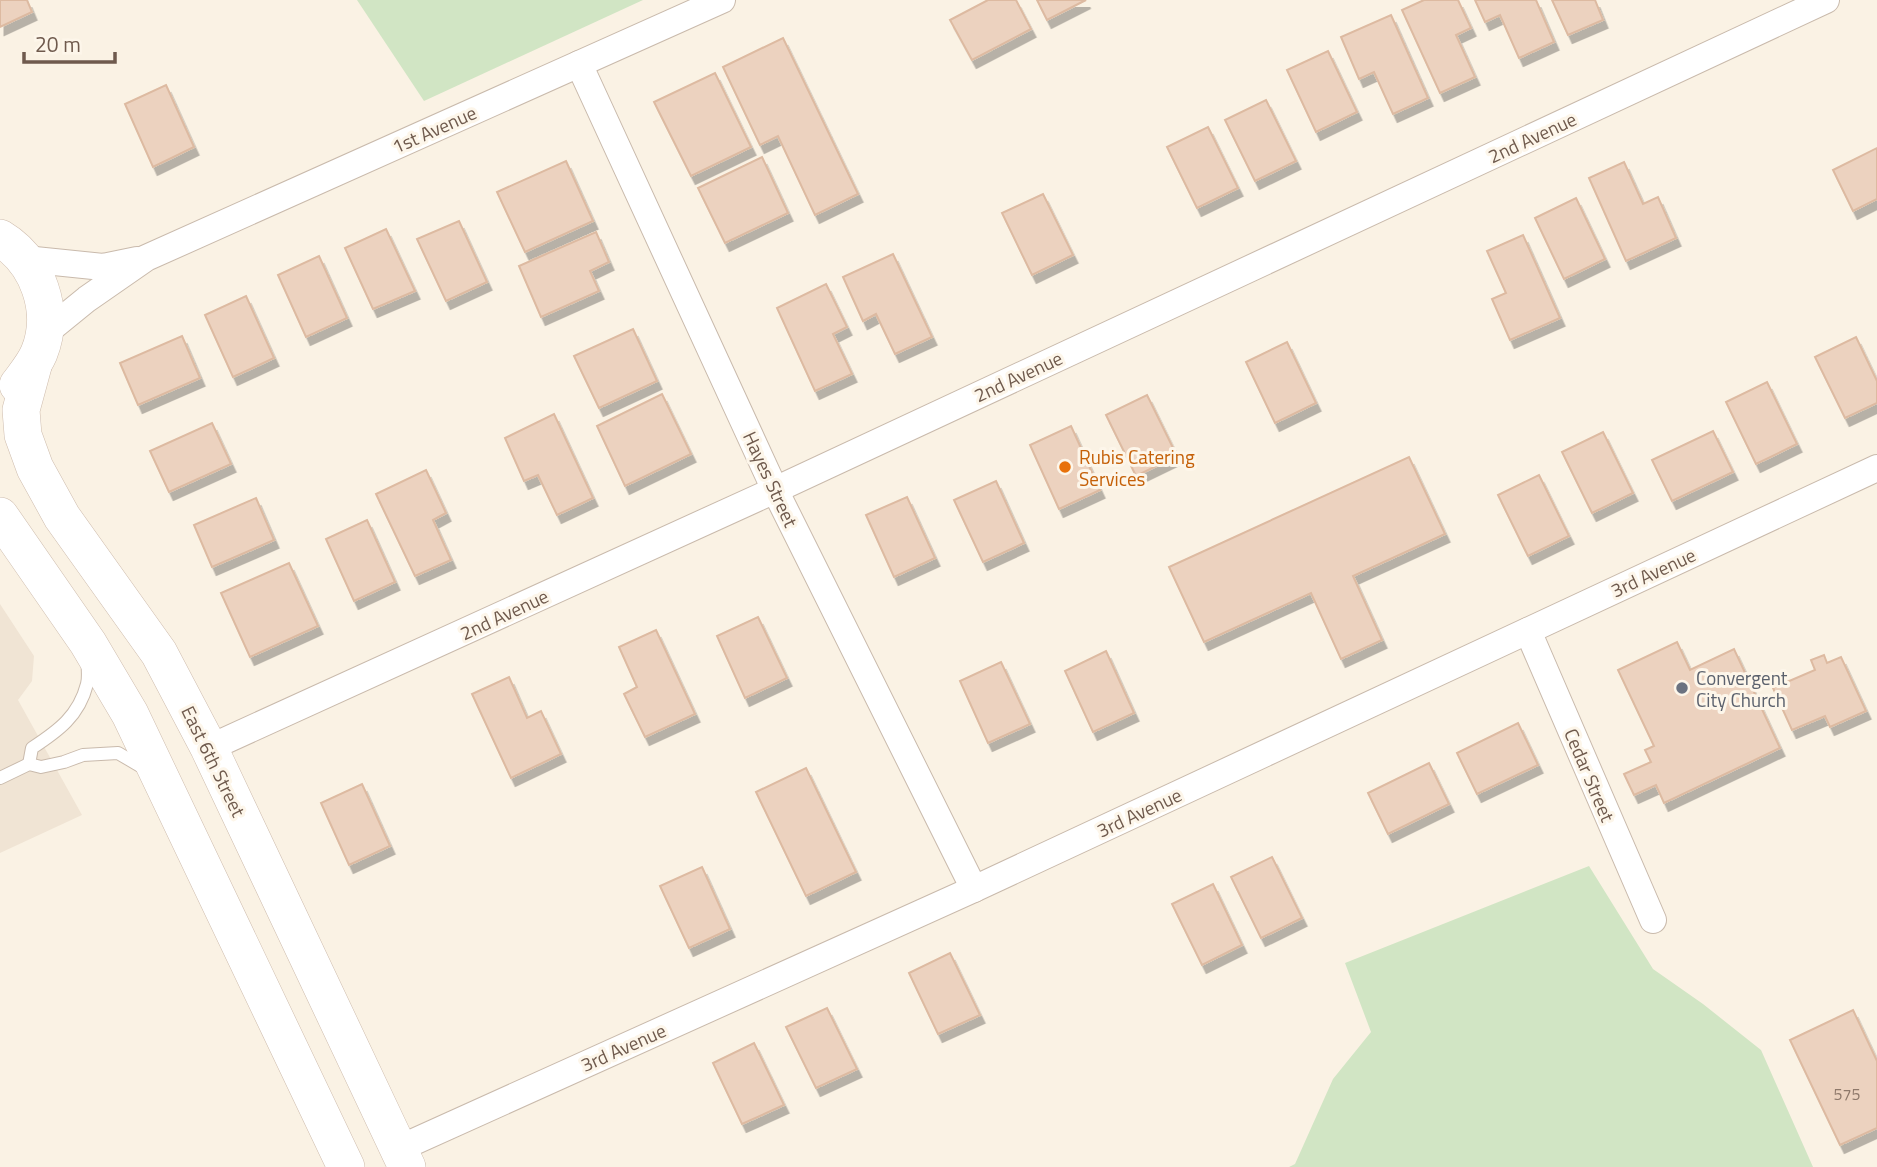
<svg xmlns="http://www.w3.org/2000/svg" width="1877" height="1167" viewBox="0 0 1877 1167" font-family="'Titillium Web',sans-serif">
	<defs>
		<filter id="shadow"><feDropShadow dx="4.5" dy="8" stdDeviation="0" flood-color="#0004"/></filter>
	</defs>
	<rect width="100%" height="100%" fill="#faf2e4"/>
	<path fill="#f0e4d4" d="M 0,604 L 34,656 L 32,681 L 18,700 L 82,815 L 0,853 Z"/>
	<g fill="#d1e5c4">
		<path d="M 357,0 L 643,0 L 424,101 Z"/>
		<path d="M 1589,866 L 1653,969 L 1703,1004 L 1761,1050 L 1813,1167 L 1289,1167 L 1295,1164 L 1333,1079 L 1371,1032 L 1345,963 Z"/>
	</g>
	<g fill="#ecd2bf" stroke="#ddbaa1" stroke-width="2" filter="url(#shadow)">
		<path d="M 0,0 L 27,0 L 32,12 L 0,27 Z"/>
		<path d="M 988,0 L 1016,0 L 1031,29 L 972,60 L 950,20 Z"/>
		<path d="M 1037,0 L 1086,0 L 1047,20 Z"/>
		<path d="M 1424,0 L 1458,0 L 1471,28 L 1456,35 L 1475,77 L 1440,93 L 1402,10 Z"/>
		<path d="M 1475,0 L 1536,0 L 1554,42 L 1519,58 L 1500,15 L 1485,22 Z"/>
		<path d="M 1552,0 L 1595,0 L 1603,20 L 1568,35 Z"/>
		<path d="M 1391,15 L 1428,98 L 1393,114 L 1374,72 L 1359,79 L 1341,37 Z"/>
		<path d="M 783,38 L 858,194 L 815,215 L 778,136 L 760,145 L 723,67 Z"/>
		<path d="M 1328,51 L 1357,112 L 1316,132 L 1287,70 Z"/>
		<path d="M 715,73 L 751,147 L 691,176 L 654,102 Z"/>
		<path d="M 166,85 L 194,147 L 153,167 L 125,104 Z"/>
		<path d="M 1266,100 L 1296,161 L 1255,181 L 1225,120 Z"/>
		<path d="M 1208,127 L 1238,188 L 1197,208 L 1167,147 Z"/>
		<path d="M 1877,148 L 1877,199 L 1853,211 L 1833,170 Z"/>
		<path d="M 762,157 L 788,213 L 725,243 L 698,188 Z"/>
		<path d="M 566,161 L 593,221 L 525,252 L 497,192 Z"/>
		<path d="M 1624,162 L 1643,204 L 1658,197 L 1676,238 L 1626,261 L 1589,178 Z"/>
		<path d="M 1043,194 L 1073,255 L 1032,275 L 1002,213 Z"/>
		<path d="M 1576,198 L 1605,259 L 1564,279 L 1535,218 Z"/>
		<path d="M 459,221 L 487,282 L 446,301 L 417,239 Z"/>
		<path d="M 386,229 L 415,291 L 373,309 L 345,248 Z"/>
		<path d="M 596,232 L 609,262 L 590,271 L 599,291 L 541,317 L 519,266 Z"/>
		<path d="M 1523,235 L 1560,318 L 1510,340 L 1492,299 L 1506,293 L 1487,251 Z"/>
		<path d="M 893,254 L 932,337 L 895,354 L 876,314 L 863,321 L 843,277 Z"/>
		<path d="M 319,256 L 347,318 L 306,337 L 278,275 Z"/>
		<path d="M 826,284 L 847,327 L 833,334 L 852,374 L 815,391 L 777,308 Z"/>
		<path d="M 246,296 L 274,358 L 233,377 L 205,315 Z"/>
		<path d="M 633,329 L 657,381 L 599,408 L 574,356 Z"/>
		<path d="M 182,336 L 200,378 L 138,405 L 120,363 Z"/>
		<path d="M 1856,337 L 1877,381 L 1877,403 L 1845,418 L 1815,357 Z"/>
		<path d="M 1287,342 L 1316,403 L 1275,423 L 1246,362 Z"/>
		<path d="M 1767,382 L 1797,444 L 1756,464 L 1726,402 Z"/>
		<path d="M 662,394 L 691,454 L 625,486 L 597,426 Z"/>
		<path d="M 1147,395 L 1177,456 L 1136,476 L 1106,415 Z"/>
		<path d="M 554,414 L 593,498 L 557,515 L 538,475 L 524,481 L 505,438 Z"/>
		<path d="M 212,423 L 231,464 L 169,492 L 150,451 Z"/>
		<path d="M 1071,426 L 1100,490 L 1059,509 L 1030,445 Z"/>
		<path d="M 1713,431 L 1733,472 L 1672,501 L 1652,460 Z"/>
		<path d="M 1603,432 L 1633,493 L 1592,513 L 1562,452 Z"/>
		<path d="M 1409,457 L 1445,534 L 1353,576 L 1382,640 L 1341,659 L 1311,593 L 1204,642 L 1169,567 Z"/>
		<path d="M 426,470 L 446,513 L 433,520 L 451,560 L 415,576 L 376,494 Z"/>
		<path d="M 1539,475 L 1569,536 L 1528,556 L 1498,495 Z"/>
		<path d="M 996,481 L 1024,543 L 983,562 L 954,500 Z"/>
		<path d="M 907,497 L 935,558 L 894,577 L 866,515 Z"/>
		<path d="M 256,498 L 274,540 L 212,567 L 194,525 Z"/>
		<path d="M 367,520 L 395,582 L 354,601 L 326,539 Z"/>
		<path d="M 289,563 L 318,626 L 250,657 L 221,593 Z"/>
		<path d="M 758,617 L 787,678 L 745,698 L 717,636 Z"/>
		<path d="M 656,630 L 695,714 L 645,737 L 624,694 L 637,687 L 619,647 Z"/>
		<path d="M 1677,642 L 1690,670 L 1734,649 L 1780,748 L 1664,803 L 1656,785 L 1634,795 L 1624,774 L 1651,762 L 1645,750 L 1654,746 L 1618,670 Z"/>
		<path d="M 1106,651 L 1134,713 L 1093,732 L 1065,671 Z"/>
		<path d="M 1824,655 L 1827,663 L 1841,657 L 1866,711 L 1830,727 L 1825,716 L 1792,730 L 1773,688 L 1815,670 L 1811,660 Z"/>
		<path d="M 1001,662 L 1030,724 L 988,743 L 960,681 Z"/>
		<path d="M 509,677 L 527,718 L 541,711 L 561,754 L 511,778 L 472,694 Z"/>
		<path d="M 1518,723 L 1538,765 L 1477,794 L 1457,753 Z"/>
		<path d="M 1429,763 L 1449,804 L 1388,834 L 1368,793 Z"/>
		<path d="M 806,768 L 856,872 L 806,896 L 756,792 Z"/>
		<path d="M 362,784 L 390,846 L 349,865 L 321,803 Z"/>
		<path d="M 1272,857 L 1302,918 L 1261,938 L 1231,877 Z"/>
		<path d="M 702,867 L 730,929 L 689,948 L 660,886 Z"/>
		<path d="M 1213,884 L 1242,945 L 1202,965 L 1172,904 Z"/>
		<path d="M 950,953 L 980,1015 L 938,1034 L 909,973 Z"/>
		<path d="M 827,1008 L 857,1069 L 816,1088 L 786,1027 Z"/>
		<path d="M 1853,1010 L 1877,1061 L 1877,1128 L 1840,1145 L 1790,1040 Z"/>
		<path d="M 754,1043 L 784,1105 L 742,1124 L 713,1063 Z"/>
	</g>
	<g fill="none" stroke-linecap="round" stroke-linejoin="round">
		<defs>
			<g id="lane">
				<path d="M 29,764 L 32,748 C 58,731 79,716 87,684 C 89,677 87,669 88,661"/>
				<path d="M 0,778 L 29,764 L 41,767 L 64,762 L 83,755 L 118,753 L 147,770"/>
			</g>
			<g id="street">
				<path d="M 579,64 L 775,490 L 974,889"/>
				<path d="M 25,259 L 103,267 L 137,260"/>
				<path d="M 44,334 L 87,299 L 146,258 L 722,0"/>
				<path d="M 1528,631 L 1653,920"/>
				<path d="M 209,748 L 775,490 L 1826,0"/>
				<path d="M 398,1149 L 974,889 L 1877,468"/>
			</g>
			<g id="secondary">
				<path d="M 0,238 C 38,261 56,311 39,353 C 34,365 26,374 18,385"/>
				<path d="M 33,366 L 21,410 L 23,435 L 35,468 L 62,517 L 159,653 L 209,748 L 407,1167"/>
				<path d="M 0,516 L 88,643 L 130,714 L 346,1167"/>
			</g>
		</defs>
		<use href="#lane" stroke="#c9baac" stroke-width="14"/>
		<use href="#street" stroke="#c9baac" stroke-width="28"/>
		<use href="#secondary" stroke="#cebcad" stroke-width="38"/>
		<use href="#lane" stroke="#fff" stroke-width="12"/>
		<use href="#street" stroke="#fff" stroke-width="26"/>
		<use href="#secondary" stroke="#fff" stroke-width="37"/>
	</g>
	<circle fill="#e8710a" stroke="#fdf6ea" stroke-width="2.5" cx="1065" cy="467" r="7"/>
	<circle fill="#6b7280" stroke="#fdf6ea" stroke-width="2.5" cx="1682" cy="688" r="7"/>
	<g text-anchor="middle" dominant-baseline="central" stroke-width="6" stroke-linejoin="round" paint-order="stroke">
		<g font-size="16" fill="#8e786a">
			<text x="1847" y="1094">575</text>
		</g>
		<g font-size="19" fill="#6f5a4d" stroke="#fdf6ea">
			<text transform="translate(434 129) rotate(-24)">1st Avenue</text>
			<text transform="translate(1532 137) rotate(-25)">2nd Avenue</text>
			<text transform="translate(1018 376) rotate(-25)">2nd Avenue</text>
			<text transform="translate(771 479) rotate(65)">Hayes Street</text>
			<text transform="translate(1653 572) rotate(-25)">3rd Avenue</text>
			<text transform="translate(504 614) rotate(-25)">2nd Avenue</text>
			<text transform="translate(214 761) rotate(64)">East 6th Street</text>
			<text transform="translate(1590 775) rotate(67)">Cedar Street</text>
			<text transform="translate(1139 812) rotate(-25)">3rd Avenue</text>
			<text transform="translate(623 1047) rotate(-24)">3rd Avenue</text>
		</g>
		<g font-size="19" fill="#c56008" stroke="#fdf6ea" text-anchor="start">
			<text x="1079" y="456">Rubis Catering<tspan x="1079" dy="22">Services</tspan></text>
		</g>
		<g font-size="19" fill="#5b616d" stroke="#fdf6ea" text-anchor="start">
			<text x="1696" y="677">Convergent<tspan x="1696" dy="22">City Church</tspan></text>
		</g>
	</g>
	<path d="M24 52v10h91v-10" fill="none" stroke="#6f5a4d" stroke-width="3.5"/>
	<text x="35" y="52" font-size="21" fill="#6f5a4d" stroke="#fdf6ea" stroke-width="5" paint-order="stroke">20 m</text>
</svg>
